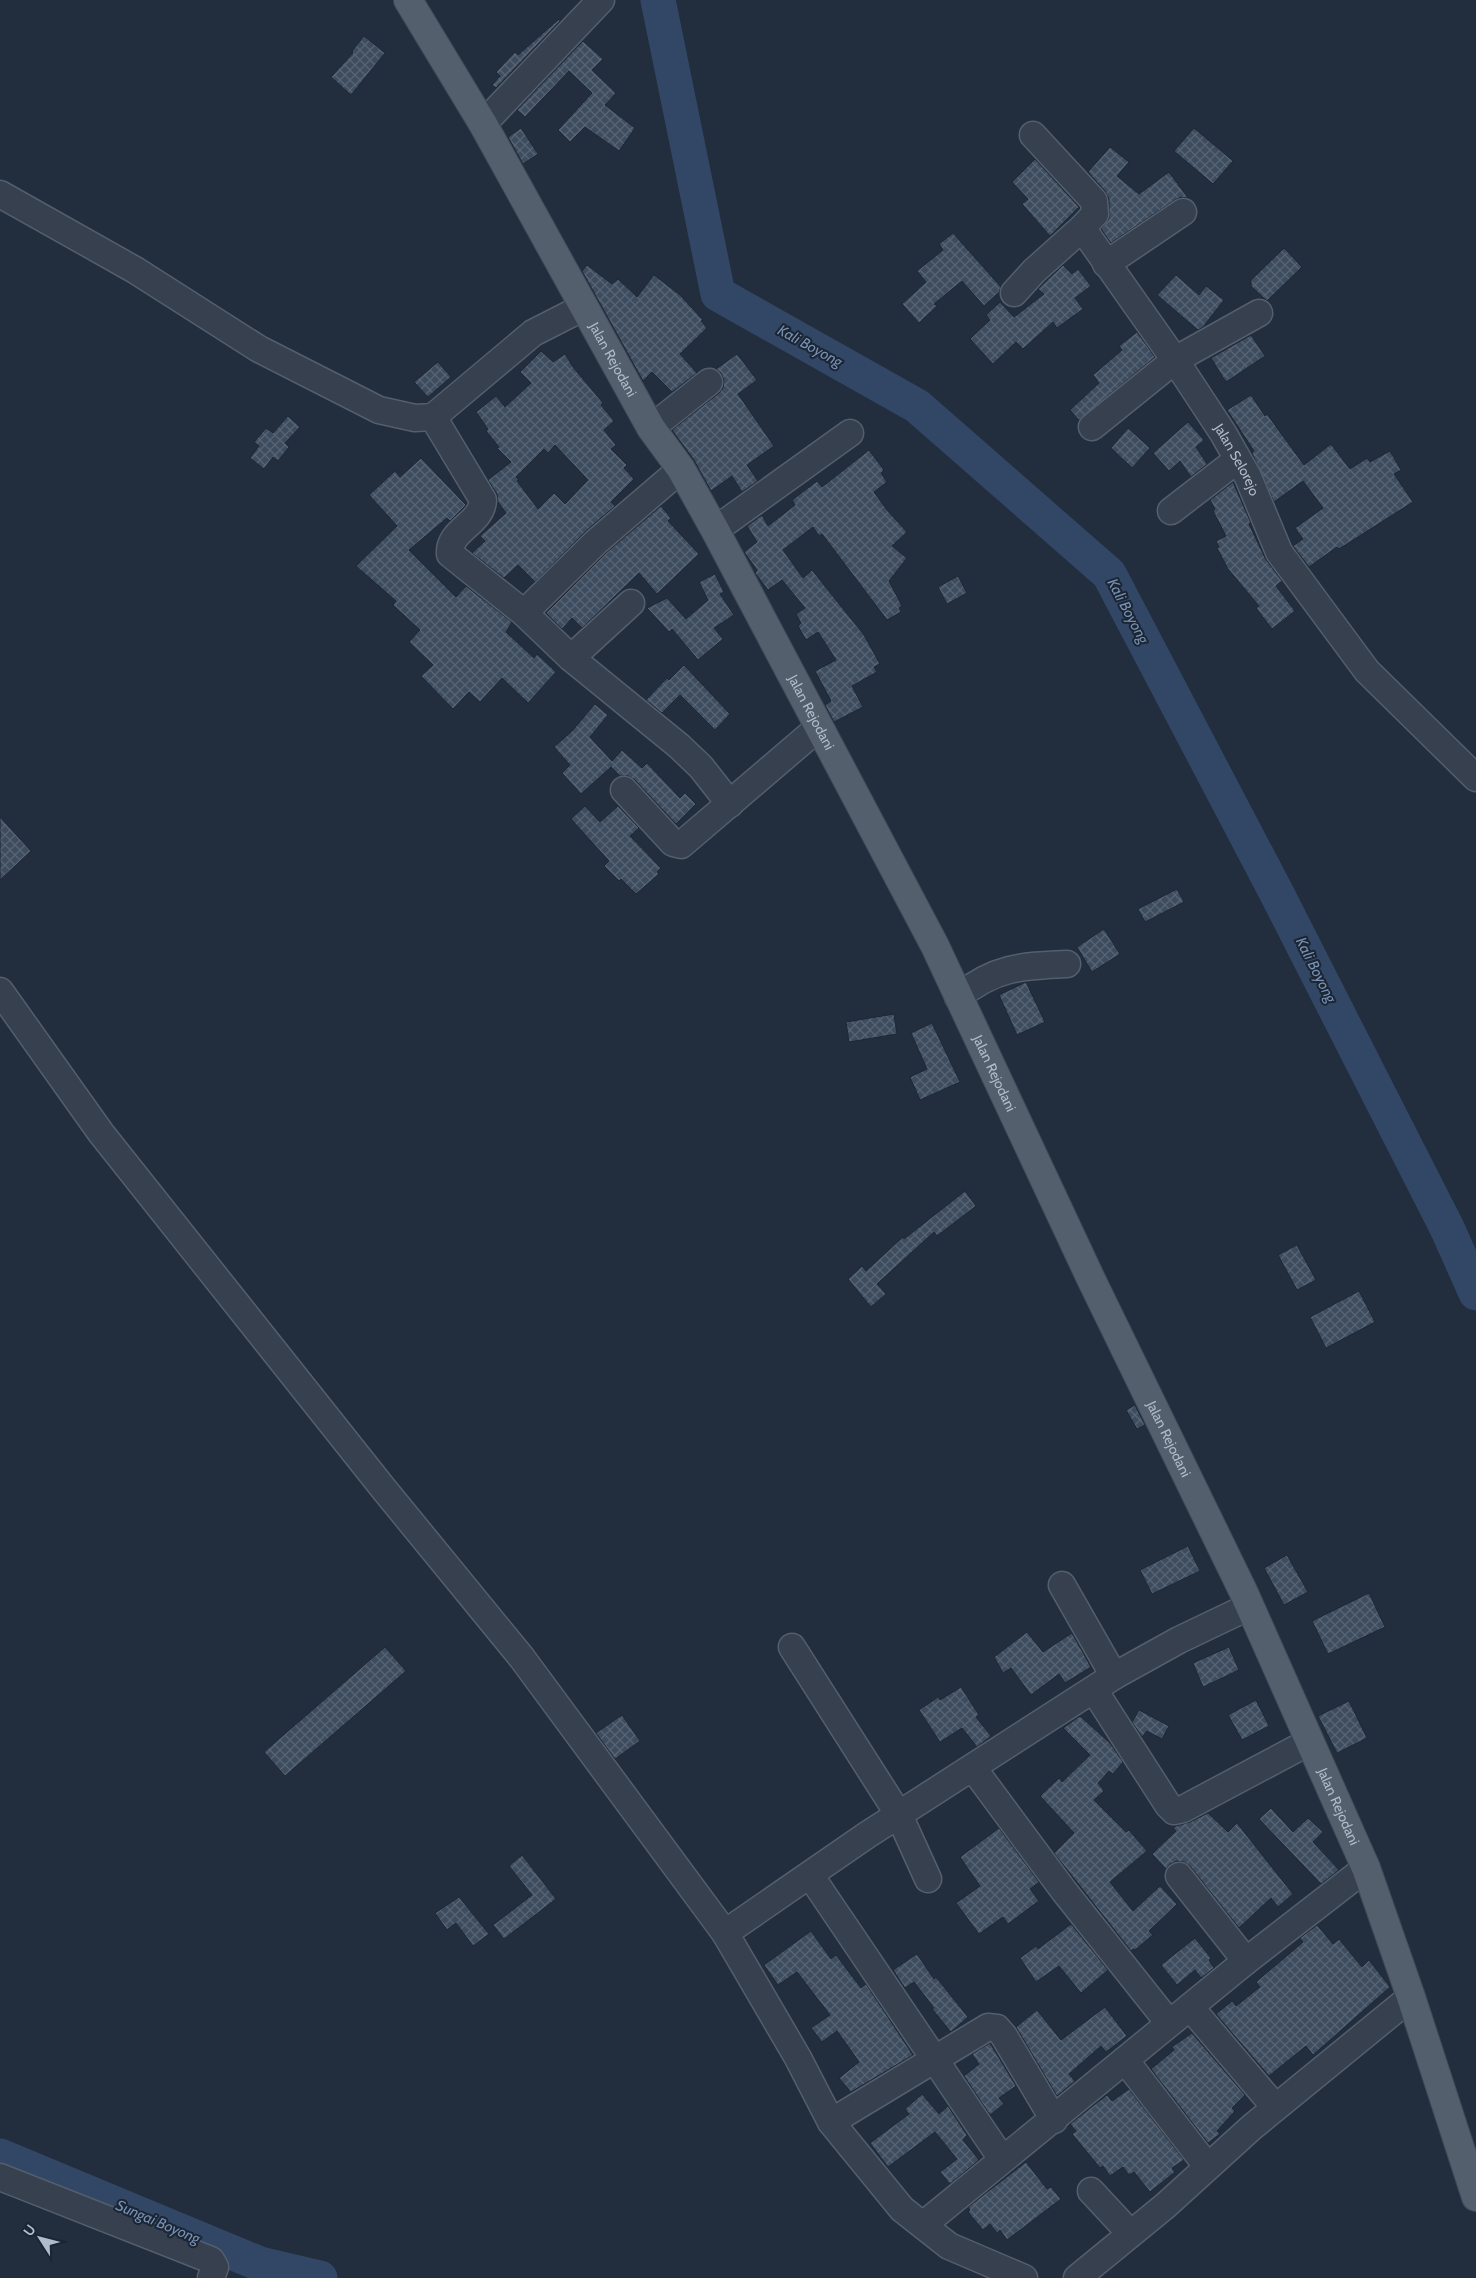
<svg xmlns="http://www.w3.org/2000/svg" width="1476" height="2278" viewBox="0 0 1476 2278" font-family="Cabin,sans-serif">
	<defs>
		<pattern id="building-cross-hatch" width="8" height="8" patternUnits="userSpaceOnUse" patternTransform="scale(1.25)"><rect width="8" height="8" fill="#3d4c5e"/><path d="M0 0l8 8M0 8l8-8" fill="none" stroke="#576474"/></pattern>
	</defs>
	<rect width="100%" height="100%" fill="#222e3e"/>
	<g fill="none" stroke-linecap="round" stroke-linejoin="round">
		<g stroke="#324765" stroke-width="35">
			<path d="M 658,0 L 718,294 L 917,406 L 1109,574 L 1275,890 L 1447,1228 L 1476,1293"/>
			<path d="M 0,2156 L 260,2264 L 320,2278"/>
		</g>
	</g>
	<g fill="url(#building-cross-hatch)" stroke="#1d2735" fill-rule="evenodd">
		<path d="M 559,19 L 560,21 L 496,88 L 492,85 L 500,76 L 496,72 L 515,52 L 518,55 Z"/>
		<path d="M 364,36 L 385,53 L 351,95 L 331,77 L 353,53 L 352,51 Z"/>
		<path d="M 583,41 L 603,59 L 592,70 L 616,93 L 605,105 L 635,128 L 619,151 L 585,127 L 570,142 L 558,130 L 592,93 L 569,71 L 525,117 L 517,110 Z"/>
		<path d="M 521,128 L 538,154 L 523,164 L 508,137 Z"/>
		<path d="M 1194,128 L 1233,161 L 1213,184 L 1174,151 Z"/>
		<path d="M 1110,147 L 1129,162 L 1117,176 L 1139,194 L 1169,172 L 1188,198 L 1181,197 L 1175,200 L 1111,243 L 1101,229 L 1109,219 L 1109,199 L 1105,191 L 1088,172 Z"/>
		<path d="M 1035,159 L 1079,207 L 1050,236 L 1022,204 L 1028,199 L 1012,182 Z"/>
		<path d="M 953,233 L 1001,287 L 999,292 L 984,306 L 962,281 L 934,304 L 937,306 L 919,323 L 902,304 L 926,282 L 917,271 L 943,250 L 939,244 Z"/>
		<path d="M 1284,248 L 1302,267 L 1267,301 L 1251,286 L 1251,280 Z"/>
		<path d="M 587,265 L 612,284 L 618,279 L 637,297 L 654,275 L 680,295 L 703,320 L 701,321 L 707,328 L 680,354 L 697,373 L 672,392 L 652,372 L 643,381 L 582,271 Z"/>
		<path d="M 1063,265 L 1072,274 L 1078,269 L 1091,286 L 1075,298 L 1083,309 L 1057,328 L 1053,322 L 1023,349 L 1016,342 L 993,364 L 970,339 L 990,320 L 986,315 L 1000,302 L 1014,317 L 1044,294 L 1038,289 Z"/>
		<path d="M 1176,275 L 1199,295 L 1206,286 L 1224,300 L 1203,327 L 1198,330 L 1157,295 Z"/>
		<path d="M 1137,332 L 1155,357 L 1079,420 L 1070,410 L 1099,383 L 1093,375 L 1122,350 L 1119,346 Z"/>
		<path d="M 1251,335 L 1265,356 L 1226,382 L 1211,358 Z"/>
		<path d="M 541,351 L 553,362 L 565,354 L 573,367 L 603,403 L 601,405 L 614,421 L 604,430 L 616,445 L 611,449 L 627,465 L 624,468 L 634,479 L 611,502 L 615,506 L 586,531 L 535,582 L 518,565 L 504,578 L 472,553 L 485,541 L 480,536 L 506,513 L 498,502 L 497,494 L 488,480 L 511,462 L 497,448 L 499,447 L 486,431 L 488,429 L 476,412 L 496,396 L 505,407 L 531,383 L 520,372 ZM 555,445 L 588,480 L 565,504 L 554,493 L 538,509 L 517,481 L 519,480 L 516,477 L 544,449 L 548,453 Z"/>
		<path d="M 737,354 L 757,380 L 738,394 L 774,446 L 747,465 L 758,481 L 742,492 L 732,476 L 711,491 L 694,460 L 672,430 L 719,393 L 723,388 L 724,380 L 721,373 L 716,369 Z"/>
		<path d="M 438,362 L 451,377 L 428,397 L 414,382 Z"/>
		<path d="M 1251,395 L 1265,416 L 1267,414 L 1304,465 L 1331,444 L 1350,469 L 1367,458 L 1370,462 L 1390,451 L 1401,470 L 1394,474 L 1413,502 L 1339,549 L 1337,547 L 1309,567 L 1293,546 L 1303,539 L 1295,528 L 1323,508 L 1303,481 L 1274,502 L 1252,453 L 1254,451 L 1227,410 Z"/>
		<path d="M 288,416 L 300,427 L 285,443 L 289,447 L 278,461 L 273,457 L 264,469 L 250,458 L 259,446 L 254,442 L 266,428 L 273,433 Z"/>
		<path d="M 1188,422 L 1204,440 L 1196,447 L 1207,464 L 1191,477 L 1180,461 L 1169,471 L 1153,453 Z"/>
		<path d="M 1128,428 L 1150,448 L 1132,468 L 1111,448 Z"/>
		<path d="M 869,450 L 884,470 L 881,473 L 887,482 L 874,492 L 887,510 L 907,532 L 892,546 L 907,558 L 889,581 L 902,606 L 899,608 L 901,612 L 887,620 L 822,534 L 819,536 L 813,527 L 783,550 L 803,578 L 812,570 L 864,635 L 880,664 L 874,667 L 877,672 L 852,686 L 863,707 L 834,722 L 825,705 L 831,701 L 815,671 L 836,660 L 818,632 L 806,640 L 798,626 L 801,623 L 796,614 L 805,608 L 782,580 L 768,590 L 755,573 L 757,570 L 744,552 L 757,542 L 747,526 L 762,515 L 768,526 L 795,505 L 792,500 L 817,481 L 822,487 Z"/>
		<path d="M 421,458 L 466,505 L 450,521 L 447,518 L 409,550 L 456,597 L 466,586 L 512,622 L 506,632 L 534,658 L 537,654 L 556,672 L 528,703 L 502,678 L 480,702 L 469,692 L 453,709 L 421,676 L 433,665 L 409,642 L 420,630 L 393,605 L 396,601 L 356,566 L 397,526 L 369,495 L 395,471 L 400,477 Z"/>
		<path d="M 1233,482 L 1251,523 L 1249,524 L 1265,558 L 1282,581 L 1276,586 L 1295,611 L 1272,629 L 1256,608 L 1259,606 L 1228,569 L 1217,548 L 1219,547 L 1216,541 L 1226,536 L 1213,511 L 1215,509 L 1210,500 Z"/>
		<path d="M 661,506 L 671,518 L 668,521 L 699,554 L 657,594 L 639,573 L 582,628 L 572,618 L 562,629 L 546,613 L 606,553 Z"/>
		<path d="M 715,574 L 724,592 L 720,594 L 734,615 L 714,628 L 723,639 L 698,660 L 672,629 L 669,632 L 647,608 L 667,598 L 686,619 L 708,600 L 699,582 Z"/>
		<path d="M 958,576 L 967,593 L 947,604 L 938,587 Z"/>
		<path d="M 684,665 L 730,714 L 715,730 L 680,695 L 662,713 L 646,700 L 667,678 L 669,680 Z"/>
		<path d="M 595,704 L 608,715 L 590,737 L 612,761 L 622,750 L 642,768 L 647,763 L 680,798 L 685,793 L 696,804 L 676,824 L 635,780 L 628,776 L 620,776 L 611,767 L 581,794 L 562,773 L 570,765 L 554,747 L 572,731 Z"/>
		<path d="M 585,806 L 600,822 L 618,806 L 639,828 L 630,836 L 661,868 L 657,872 L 659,874 L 636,894 L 621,879 L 619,881 L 604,866 L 609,861 L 571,819 Z"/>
		<path d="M 0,817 L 31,851 L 0,880 Z"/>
		<path d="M 1177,889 L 1184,902 L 1145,922 L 1138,909 Z"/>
		<path d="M 1104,929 L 1120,954 L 1092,972 L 1077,947 Z"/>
		<path d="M 1026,982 L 1045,1022 L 1017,1035 L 999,995 Z"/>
		<path d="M 894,1014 L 897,1034 L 849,1042 L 846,1022 Z"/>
		<path d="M 932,1023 L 960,1082 L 920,1100 L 910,1077 L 927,1069 L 911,1033 Z"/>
		<path d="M 965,1191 L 976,1206 L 937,1236 L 934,1232 L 877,1284 L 886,1294 L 871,1307 L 848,1279 L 862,1266 L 866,1271 L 903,1237 L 904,1239 Z"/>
		<path d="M 1297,1245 L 1316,1280 L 1297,1290 L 1278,1255 Z"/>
		<path d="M 1359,1291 L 1375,1322 L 1326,1348 L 1310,1317 Z"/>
		<path d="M 1135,1405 L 1145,1425 L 1137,1429 L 1126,1410 Z"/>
		<path d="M 1188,1546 L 1200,1571 L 1152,1594 L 1140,1570 Z"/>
		<path d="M 1287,1555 L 1308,1592 L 1284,1605 L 1264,1568 Z"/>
		<path d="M 1369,1593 L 1385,1627 L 1328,1654 L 1312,1621 Z"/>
		<path d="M 1027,1632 L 1043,1652 L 1072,1633 L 1091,1667 L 1065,1683 L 1059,1674 L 1031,1695 L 1011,1668 L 1003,1673 L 994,1657 Z"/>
		<path d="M 385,1647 L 406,1671 L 285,1776 L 264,1752 Z"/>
		<path d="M 1229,1647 L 1239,1670 L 1203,1687 L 1193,1663 Z"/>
		<path d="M 961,1687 L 979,1715 L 976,1717 L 991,1736 L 977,1747 L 962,1728 L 940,1742 L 919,1710 L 938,1697 L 940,1700 Z"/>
		<path d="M 1256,1700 L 1269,1726 L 1242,1740 L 1228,1715 Z"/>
		<path d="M 1349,1701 L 1367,1738 L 1337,1753 L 1318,1716 Z"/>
		<path d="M 1139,1710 L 1169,1726 L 1162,1739 L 1147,1731 L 1142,1737 L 1132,1722 Z"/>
		<path d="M 622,1715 L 640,1741 L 615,1759 L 596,1733 Z"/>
		<path d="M 1080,1716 L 1110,1743 L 1123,1762 L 1113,1774 L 1109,1771 L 1098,1783 L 1104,1791 L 1094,1800 L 1126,1832 L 1129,1830 L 1147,1851 L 1110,1882 L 1133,1911 L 1160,1886 L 1177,1904 L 1149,1931 L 1153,1935 L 1135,1950 L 1133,1949 L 1131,1951 L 1054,1853 L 1074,1833 L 1040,1796 L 1059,1778 L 1062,1782 L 1090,1755 L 1063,1728 Z"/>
		<path d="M 1271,1808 L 1293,1832 L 1308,1818 L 1323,1832 L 1313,1842 L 1339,1870 L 1321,1884 L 1259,1819 Z"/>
		<path d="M 1208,1813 L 1228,1832 L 1237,1823 L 1293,1894 L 1278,1907 L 1271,1898 L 1239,1928 L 1190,1866 L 1184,1862 L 1177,1861 L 1170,1864 L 1166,1869 L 1152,1854 L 1176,1831 L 1173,1828 L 1176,1826 L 1190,1822 Z"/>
		<path d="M 999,1828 L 1039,1882 L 1030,1889 L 1039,1901 L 1008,1924 L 1003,1917 L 979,1934 L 956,1903 L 980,1886 L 960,1857 Z"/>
		<path d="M 522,1855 L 556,1899 L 504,1939 L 493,1925 L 532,1895 L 509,1866 Z"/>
		<path d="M 459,1897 L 489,1934 L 473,1946 L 456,1923 L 447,1930 L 435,1913 Z"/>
		<path d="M 1071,1924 L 1108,1970 L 1081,1993 L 1059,1966 L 1036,1982 L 1020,1958 L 1036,1946 L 1038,1949 Z"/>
		<path d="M 1317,1925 L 1333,1944 L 1339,1939 L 1362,1967 L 1369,1960 L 1390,1987 L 1313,2055 L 1306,2046 L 1269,2076 L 1216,2014 L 1232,2001 L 1236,2006 L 1260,1987 L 1256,1982 L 1303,1942 L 1300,1938 Z"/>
		<path d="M 811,1931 L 831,1959 L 836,1955 L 861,1988 L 866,1984 L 913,2055 L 851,2092 L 839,2078 L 859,2062 L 837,2031 L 822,2042 L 811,2028 L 830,2015 L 797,1972 L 778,1985 L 764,1965 Z"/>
		<path d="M 1195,1938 L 1211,1958 L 1209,1960 L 1214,1968 L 1201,1978 L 1195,1970 L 1177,1985 L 1161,1965 Z"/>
		<path d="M 917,1954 L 934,1979 L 936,1977 L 968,2017 L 951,2032 L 932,2009 L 934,2008 L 914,1982 L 905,1988 L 893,1970 Z"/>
		<path d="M 1105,2007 L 1127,2036 L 1106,2052 L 1101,2046 L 1069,2074 L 1075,2081 L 1057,2096 L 1016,2027 L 1037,2010 L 1061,2040 Z"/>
		<path d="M 1192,2033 L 1245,2095 L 1232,2108 L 1235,2111 L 1217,2131 L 1220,2134 L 1208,2143 L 1151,2069 L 1174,2050 L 1172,2047 Z"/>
		<path d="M 990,2043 L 1016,2086 L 999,2098 L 1004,2104 L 990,2115 L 964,2076 L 979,2064 L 972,2054 Z"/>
		<path d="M 1129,2089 L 1184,2160 L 1172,2168 L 1175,2172 L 1150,2192 L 1134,2172 L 1129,2175 L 1123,2167 L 1110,2176 L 1103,2166 L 1100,2168 L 1072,2134 L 1076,2131 L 1070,2124 L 1107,2095 L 1112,2101 Z"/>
		<path d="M 922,2094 L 939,2114 L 948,2106 L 967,2135 L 963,2140 L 979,2160 L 950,2184 L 940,2172 L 957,2159 L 935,2132 L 888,2167 L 870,2143 L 909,2114 L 905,2109 Z"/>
		<path d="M 1026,2162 L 1047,2189 L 1051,2187 L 1061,2199 L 1007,2240 L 1000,2230 L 997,2233 L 990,2224 L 983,2230 L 968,2212 L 970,2210 L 968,2207 Z"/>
	</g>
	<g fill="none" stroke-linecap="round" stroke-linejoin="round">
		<defs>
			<g id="minor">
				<path d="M 483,124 L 601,0"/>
				<path id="s1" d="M 1033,135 L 1094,201 L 1095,214 L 1082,228 L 1175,360 L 1223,433 L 1248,477 L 1279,552 L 1367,671 L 1476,778"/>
				<path d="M 0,194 L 135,270 L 259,349 L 379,410 L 415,418 L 433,417 L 533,333 L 584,307"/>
				<path d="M 1106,264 L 1183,212"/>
				<path d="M 1014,293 L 1034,271 L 1082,228"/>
				<path d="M 433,417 L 483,500 C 482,524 448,530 450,554 L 524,613 L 596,542 L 681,469"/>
				<path d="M 1092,427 L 1175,360 L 1259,313"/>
				<path d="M 651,428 L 709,382"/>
				<path d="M 1171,511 L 1237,460"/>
				<path d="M 715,530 L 850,433"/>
				<path d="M 524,613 L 571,658 L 679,746 L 701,767 L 730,804"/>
				<path d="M 571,658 L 631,603"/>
				<path d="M 624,790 L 673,843 L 681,845 L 818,728"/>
				<path d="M 0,991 L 101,1133 L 383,1488 L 522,1658 L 725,1933"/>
				<path d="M 958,997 C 995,967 1021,966 1067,964"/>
				<path d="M 1062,1585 L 1114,1676"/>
				<path d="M 792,1647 L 899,1815 L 928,1879"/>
				<path d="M 1094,1690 L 1168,1805 L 1174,1811 L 1183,1809 L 1309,1742"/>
				<path d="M 973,1768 L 1064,1891 L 1169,2023"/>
				<path d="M 810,1875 L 1002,2159"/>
				<path d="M 1179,1876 L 1246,1961"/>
				<path d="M 1190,2007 L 1275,2107"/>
				<path d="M 1125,2060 L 1207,2166"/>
				<path d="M 831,2122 L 988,2027 L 997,2028 L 1004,2036 L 1054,2120"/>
				<path d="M 0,2177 L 211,2260 L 215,2267 L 211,2278"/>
				<path d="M 1091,2191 L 1130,2233"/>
				<path d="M 923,2225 L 1246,1961 L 1366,1868"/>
				<path d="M 1024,2278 L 949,2246 L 902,2209 L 831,2122 L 798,2058 L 725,1933 L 867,1835 L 1114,1676 L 1179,1640 L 1248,1607"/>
				<path d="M 1077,2278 L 1165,2206 L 1252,2127 L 1411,1997"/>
			</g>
			<g id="major">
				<path id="s2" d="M 408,0 L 483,124 L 651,428 L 681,469 L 715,530 L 935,946 L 1091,1279 L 1244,1593 L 1366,1868 L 1411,1997 L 1476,2197"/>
			</g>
		</defs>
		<use href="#minor" stroke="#545e6c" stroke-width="29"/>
		<use href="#major" stroke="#3f4957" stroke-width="30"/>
		<use href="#minor" stroke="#36404e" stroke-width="26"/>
		<use href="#major" stroke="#545f6e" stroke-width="28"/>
	</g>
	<g text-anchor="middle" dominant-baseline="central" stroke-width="4" stroke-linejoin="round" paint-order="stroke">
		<g font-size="14" fill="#b2bbca" stroke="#1b2533">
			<text stroke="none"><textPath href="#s2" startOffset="414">Jalan Rejodani</textPath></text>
			<text stroke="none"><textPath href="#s1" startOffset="401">Jalan Selorejo</textPath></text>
			<text stroke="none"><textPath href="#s2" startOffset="819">Jalan Rejodani</textPath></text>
			<text stroke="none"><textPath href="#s2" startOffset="1224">Jalan Rejodani</textPath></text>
			<text stroke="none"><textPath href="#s2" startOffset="1629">Jalan Rejodani</textPath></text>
			<text stroke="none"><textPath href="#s2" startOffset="2034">Jalan Rejodani</textPath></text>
		</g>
		<g font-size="15" font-style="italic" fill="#7790b3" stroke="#1b2533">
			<text transform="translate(810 346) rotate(29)">Kali Boyong</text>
			<text transform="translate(1128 611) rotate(62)">Kali Boyong</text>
			<text transform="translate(1316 970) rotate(63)">Kali Boyong</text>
			<text transform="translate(158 2222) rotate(23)">Sungai Boyong</text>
		</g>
	</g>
	<g transform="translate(40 2238) rotate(306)" stroke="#1b2533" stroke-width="4" paint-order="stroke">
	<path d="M0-4L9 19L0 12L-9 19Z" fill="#b2bbca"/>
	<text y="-8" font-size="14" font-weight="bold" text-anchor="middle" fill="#b2bbca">U</text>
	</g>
</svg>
